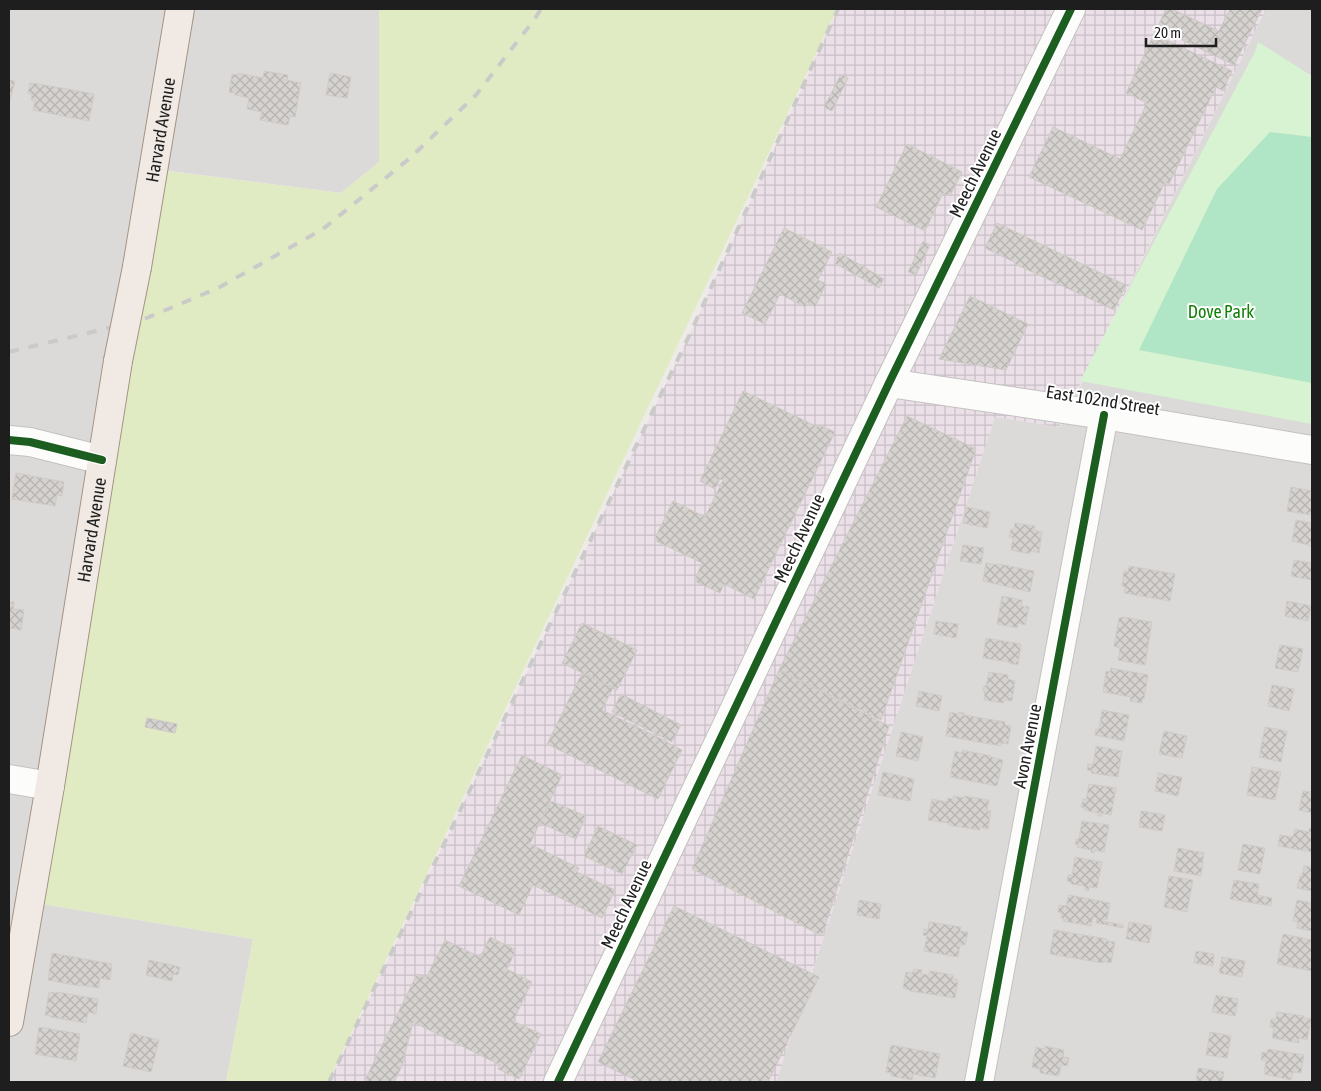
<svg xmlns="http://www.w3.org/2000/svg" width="1321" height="1091" viewBox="0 0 1321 1091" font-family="'Asap Condensed',sans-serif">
	<defs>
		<pattern id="industrial-grid" width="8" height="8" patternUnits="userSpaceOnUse" patternTransform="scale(1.25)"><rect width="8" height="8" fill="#ebdfe8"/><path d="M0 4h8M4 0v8" fill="none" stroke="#c9bfc7"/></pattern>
		<pattern id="building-cross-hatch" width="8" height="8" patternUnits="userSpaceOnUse" patternTransform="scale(1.25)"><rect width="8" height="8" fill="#d5d2cf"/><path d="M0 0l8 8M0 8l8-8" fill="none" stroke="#b6b4b1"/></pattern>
	</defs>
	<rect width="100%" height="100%" fill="#edeae7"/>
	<g fill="#dcdad8">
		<path d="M 9,9 L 379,9 L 379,162 L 341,193 L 154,169 L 30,902 L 253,939 L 226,1082 L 9,1082 Z"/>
		<path d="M 1266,9 L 1312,9 L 1312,1082 L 776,1082 L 995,417 L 1060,427 Z"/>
	</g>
	<path fill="url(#industrial-grid)" d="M 838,9 L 1266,9 L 1059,427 L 995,417 L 776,1082 L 329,1082 L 689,336 Z"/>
	<path fill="#e0ebc4" d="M 379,9 L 837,9 L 328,1082 L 226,1082 L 253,939 L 30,902 L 153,169 L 341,193 L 379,162 Z"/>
	<path fill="#d7f3d1" d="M 1258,42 L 1312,76 L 1312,424 L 1080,381 L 1255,52 Z"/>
	<path fill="#b0e5c5" d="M 1270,132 L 1312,137 L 1312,383 L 1139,350 L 1217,189 Z"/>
	<g fill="url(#building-cross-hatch)" stroke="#d0cbc8">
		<path d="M 1166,9 L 1172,9 L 1219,31 L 1230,9 L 1262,9 L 1234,65 L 1157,28 Z"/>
		<path d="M 1154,34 L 1232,71 L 1223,91 L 1216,87 L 1169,184 L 1165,182 L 1142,230 L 1029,177 L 1053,127 L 1120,159 L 1147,103 L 1126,93 Z"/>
		<path d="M 264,71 L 288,75 L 287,80 L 301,83 L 295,117 L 290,116 L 288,125 L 260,120 L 262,112 L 247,109 L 249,98 L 235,95 L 235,93 L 229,92 L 232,74 L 238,75 L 238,73 L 263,78 Z"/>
		<path d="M 330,73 L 351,77 L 347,98 L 326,95 Z"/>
		<path d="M 841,74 L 848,78 L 832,111 L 824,107 Z"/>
		<path d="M 9,80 L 15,81 L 9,104 Z"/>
		<path d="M 30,83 L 39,84 L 94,94 L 89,121 L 33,110 L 35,101 L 31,100 L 32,94 L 28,94 Z"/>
		<path d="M 907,144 L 962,172 L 950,196 L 943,193 L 925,231 L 876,207 Z"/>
		<path d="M 997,223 L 1126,285 L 1114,310 L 1015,264 L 1016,263 L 985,248 Z"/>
		<path d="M 784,228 L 832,252 L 818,280 L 826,284 L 815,307 L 807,302 L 805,307 L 780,294 L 765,324 L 742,313 Z"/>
		<path d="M 923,241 L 930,245 L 916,275 L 908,272 Z"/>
		<path d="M 840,253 L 884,279 L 879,288 L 834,263 Z"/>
		<path d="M 970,296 L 1028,324 L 1006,370 L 939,359 Z"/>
		<path d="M 743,391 L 818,427 L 819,425 L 835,432 L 754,599 L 724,584 L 720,593 L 694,581 L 702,563 L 654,540 L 673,501 L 705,517 L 723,480 L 720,479 L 715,489 L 700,481 Z"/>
		<path d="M 907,416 L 976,449 L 881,720 L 779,670 Z"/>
		<path d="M 16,473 L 64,482 L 62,496 L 57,495 L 55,506 L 12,499 Z"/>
		<path d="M 1291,487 L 1312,491 L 1312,515 L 1287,511 Z"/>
		<path d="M 966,507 L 990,512 L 987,528 L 963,523 Z"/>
		<path d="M 1296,520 L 1312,523 L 1312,546 L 1292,541 Z"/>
		<path d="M 1015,523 L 1035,526 L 1034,530 L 1042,532 L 1039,553 L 1031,551 L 1030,554 L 1011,550 L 1013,538 L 1009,537 L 1011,529 L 1014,530 Z"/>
		<path d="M 963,545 L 984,548 L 981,564 L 960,561 Z"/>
		<path d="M 1294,560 L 1312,563 L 1312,580 L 1291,576 Z"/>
		<path d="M 986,563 L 999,565 L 999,564 L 1034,571 L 1030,592 L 983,581 Z"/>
		<path d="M 1129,566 L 1175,574 L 1170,601 L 1124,593 L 1125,587 L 1122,586 L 1124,571 L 1128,572 Z"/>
		<path d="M 1002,596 L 1022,600 L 1021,606 L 1029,607 L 1025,625 L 1018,623 L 1017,628 L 997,624 Z"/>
		<path d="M 1287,601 L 1311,606 L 1308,621 L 1285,616 Z"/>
		<path d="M 9,602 L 14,602 L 13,609 L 24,610 L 21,630 L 9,628 Z"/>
		<path d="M 1124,617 L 1152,622 L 1145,665 L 1118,660 L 1120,648 L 1114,646 L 1119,618 Z"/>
		<path d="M 936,621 L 958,624 L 956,638 L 934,634 Z"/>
		<path d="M 582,623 L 637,650 L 617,690 L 562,663 Z"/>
		<path d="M 986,638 L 1021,644 L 1018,665 L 1009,663 L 1009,662 L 983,658 Z"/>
		<path d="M 1280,645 L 1303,649 L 1298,672 L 1275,668 Z"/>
		<path d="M 1111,668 L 1148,675 L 1144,699 L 1142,699 L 1142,703 L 1130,701 L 1131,697 L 1103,692 L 1106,671 L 1110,672 Z"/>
		<path d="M 779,670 L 889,726 L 822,936 L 692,869 Z"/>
		<path d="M 989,672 L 1008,675 L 1008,679 L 1015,681 L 1012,701 L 1004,700 L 1004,703 L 984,700 L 985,691 L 983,691 L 984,686 L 986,686 Z"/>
		<path d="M 582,673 L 613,688 L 602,710 L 668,742 L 668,743 L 682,750 L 658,799 L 547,744 Z"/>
		<path d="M 1272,685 L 1294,689 L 1289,711 L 1268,706 Z"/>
		<path d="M 919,691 L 942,696 L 939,711 L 916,706 Z"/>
		<path d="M 621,694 L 681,725 L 672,742 L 612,712 Z"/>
		<path d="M 1102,710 L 1129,715 L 1124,741 L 1095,735 L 1096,729 L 1099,729 Z"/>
		<path d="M 950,712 L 958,714 L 959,712 L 964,713 L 964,715 L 1005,722 L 1005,725 L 1011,726 L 1008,744 L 1001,743 L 1001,746 L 946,736 Z"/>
		<path d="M 147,718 L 177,724 L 175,733 L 145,727 Z"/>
		<path d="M 1265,727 L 1287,731 L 1281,762 L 1259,757 Z"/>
		<path d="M 1164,731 L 1187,736 L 1182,758 L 1159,754 Z"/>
		<path d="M 901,732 L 923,737 L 918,761 L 896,756 Z"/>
		<path d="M 1096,746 L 1122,751 L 1118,777 L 1091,773 L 1092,771 L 1087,770 L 1088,764 L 1093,765 Z"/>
		<path d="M 962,750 L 991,756 L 991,757 L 1003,760 L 997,786 L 950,777 L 955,751 L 962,753 Z"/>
		<path d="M 522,755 L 562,775 L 530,844 L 579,868 L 577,872 L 615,890 L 602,918 L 533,885 L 519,915 L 459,886 Z"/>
		<path d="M 1252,767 L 1281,772 L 1275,800 L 1247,795 Z"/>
		<path d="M 883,772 L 914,779 L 910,801 L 878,795 Z"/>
		<path d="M 1158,773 L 1182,777 L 1178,796 L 1155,791 Z"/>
		<path d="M 1089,784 L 1116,788 L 1111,815 L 1102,813 L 1102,816 L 1098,816 L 1098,813 L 1084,810 L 1085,808 L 1081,807 L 1083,799 L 1086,800 Z"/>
		<path d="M 1303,791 L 1312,792 L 1312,813 L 1299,810 Z"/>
		<path d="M 954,796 L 964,798 L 964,796 L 989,800 L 987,811 L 991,811 L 988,829 L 980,827 L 980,830 L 948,825 L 948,823 L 928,820 L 932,799 L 947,802 L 948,798 L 953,799 Z"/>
		<path d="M 551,801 L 586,816 L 576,839 L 540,823 Z"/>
		<path d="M 1141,811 L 1165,815 L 1162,831 L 1139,827 Z"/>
		<path d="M 1082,821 L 1109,825 L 1104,852 L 1095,850 L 1094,853 L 1091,852 L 1091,850 L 1077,847 L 1078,845 L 1075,844 L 1076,839 L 1079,839 Z"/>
		<path d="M 598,826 L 637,845 L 622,874 L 584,856 Z"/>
		<path d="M 1309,828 L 1312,829 L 1312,852 L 1278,846 L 1280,835 L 1293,837 L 1295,829 L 1309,832 Z"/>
		<path d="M 1243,844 L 1265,848 L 1260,874 L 1238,870 Z"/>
		<path d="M 1178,848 L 1204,853 L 1201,876 L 1174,871 Z"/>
		<path d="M 1075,857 L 1102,862 L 1097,888 L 1089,887 L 1089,891 L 1085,890 L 1085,886 L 1071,884 L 1071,882 L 1067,881 L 1068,875 L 1072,875 Z"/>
		<path d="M 1304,866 L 1312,867 L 1312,891 L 1297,888 L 1300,876 L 1302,876 Z"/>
		<path d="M 1169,876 L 1193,880 L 1187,912 L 1164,907 Z"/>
		<path d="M 1234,880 L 1259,884 L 1257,895 L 1272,898 L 1271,906 L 1230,899 Z"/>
		<path d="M 1069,895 L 1110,903 L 1107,920 L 1102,919 L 1102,921 L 1123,925 L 1123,928 L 1096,923 L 1097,918 L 1093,917 L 1091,926 L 1063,921 L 1064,919 L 1061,918 L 1062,913 L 1058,912 L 1059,905 L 1066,906 Z"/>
		<path d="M 859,900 L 881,904 L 879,919 L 857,915 Z"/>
		<path d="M 1297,900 L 1312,903 L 1312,931 L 1297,928 L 1298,922 L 1293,921 Z"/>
		<path d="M 674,906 L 819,977 L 768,1082 L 639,1082 L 598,1062 Z"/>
		<path d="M 929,922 L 961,927 L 960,931 L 968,932 L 965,945 L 960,945 L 958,957 L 924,951 L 927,936 L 923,935 L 924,929 L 928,930 Z"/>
		<path d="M 1129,922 L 1152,926 L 1149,943 L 1126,939 Z"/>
		<path d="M 1054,930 L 1107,939 L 1107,941 L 1115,942 L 1111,963 L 1103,961 L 1103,963 L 1050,954 Z"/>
		<path d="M 1283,934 L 1312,940 L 1312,971 L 1277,964 Z"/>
		<path d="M 490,937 L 516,950 L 507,969 L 532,982 L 513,1021 L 541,1034 L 519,1079 L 498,1069 L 500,1065 L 413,1022 L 402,1066 L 394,1082 L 364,1082 L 417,974 L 426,978 L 445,940 L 480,957 Z"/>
		<path d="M 1196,951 L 1214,954 L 1213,966 L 1194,963 Z"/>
		<path d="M 52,953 L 112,964 L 110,980 L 100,978 L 99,988 L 80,985 L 80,986 L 48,980 Z"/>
		<path d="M 1222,957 L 1245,961 L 1242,977 L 1219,973 Z"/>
		<path d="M 149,960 L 180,967 L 178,975 L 173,974 L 172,981 L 146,975 Z"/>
		<path d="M 914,969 L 922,970 L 921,974 L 929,975 L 930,971 L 953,975 L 953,979 L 958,980 L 955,998 L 910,991 L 910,990 L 903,988 L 906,972 L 912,973 Z"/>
		<path d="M 49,992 L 56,993 L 57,992 L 98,999 L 96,1014 L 88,1012 L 86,1023 L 50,1017 L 50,1016 L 45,1015 Z"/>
		<path d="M 1216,995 L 1238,999 L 1235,1016 L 1212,1012 Z"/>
		<path d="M 1277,1012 L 1304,1016 L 1303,1018 L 1311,1019 L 1307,1040 L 1299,1038 L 1299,1043 L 1272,1038 L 1274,1028 L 1270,1027 L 1271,1019 L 1276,1019 Z"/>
		<path d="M 39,1027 L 80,1034 L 76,1061 L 35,1054 Z"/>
		<path d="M 1210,1032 L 1231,1036 L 1227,1058 L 1206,1055 Z"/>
		<path d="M 131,1033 L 159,1040 L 151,1072 L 123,1066 Z"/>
		<path d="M 891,1045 L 940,1054 L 935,1078 L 913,1074 L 912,1080 L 891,1076 L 891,1073 L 886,1072 Z"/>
		<path d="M 1045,1046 L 1064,1050 L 1063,1057 L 1069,1058 L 1067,1066 L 1061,1065 L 1059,1076 L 1040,1073 L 1040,1069 L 1032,1067 L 1036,1047 L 1044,1049 Z"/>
		<path d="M 1268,1049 L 1304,1055 L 1301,1073 L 1293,1072 L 1291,1080 L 1264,1074 L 1266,1061 L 1261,1060 L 1262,1052 L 1267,1053 Z"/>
		<path d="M 1198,1068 L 1224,1072 L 1222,1082 L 1196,1082 Z"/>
	</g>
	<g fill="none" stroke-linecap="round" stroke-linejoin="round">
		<defs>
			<g id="minor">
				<path d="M 889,383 L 1104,415 L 1312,450"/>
				<path d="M 9,440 L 30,442 L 102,460"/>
				<path d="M 9,779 L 50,786"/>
				<path d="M 558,1082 L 889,383 L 1071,9"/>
				<path d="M 979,1082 L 1104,415"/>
			</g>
			<g id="major">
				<path id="s1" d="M 137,267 L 180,9"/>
				<path id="s2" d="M 9,1022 L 50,786 L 118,361"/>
			</g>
		</defs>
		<use href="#minor" stroke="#c4c2c1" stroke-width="30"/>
		<use href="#major" stroke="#a39383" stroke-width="30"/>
		<use href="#minor" stroke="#fcfcfb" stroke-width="28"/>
		<use href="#major" stroke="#f1eae4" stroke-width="28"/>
		<g stroke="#cacac9" stroke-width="4" stroke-dasharray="10 10" stroke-linecap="butt">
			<path d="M 9,352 L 142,320 L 218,288 L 323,229 L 410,158 L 476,95 L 534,20 L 541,9"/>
			<path d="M 329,1082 L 689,336 L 838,9"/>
		</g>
		<defs>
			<path id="major-bridge" d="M 118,361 L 137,267"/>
		</defs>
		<use href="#major-bridge" stroke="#a39383" stroke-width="30" stroke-linecap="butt"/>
		<use href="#major-bridge" stroke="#f1eae4" stroke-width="28"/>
		<defs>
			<g id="cycleway">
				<path d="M 9,440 L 30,442 L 102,460"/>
				<path d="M 558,1082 L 889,383 L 1071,9"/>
				<path d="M 979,1082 L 1104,415"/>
			</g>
		</defs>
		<use href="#cycleway" stroke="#fff" stroke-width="11"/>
		<use href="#cycleway" stroke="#1b5e20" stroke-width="8"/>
	</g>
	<g text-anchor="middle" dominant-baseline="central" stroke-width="4" stroke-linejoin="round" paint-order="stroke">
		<g font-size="18" fill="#1e1e1e" stroke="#fff">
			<text stroke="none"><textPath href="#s1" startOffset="139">Harvard Avenue</textPath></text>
			<text transform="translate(975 173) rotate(-64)">Meech Avenue</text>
			<text transform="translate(1103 400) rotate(9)">East 102nd Street</text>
			<text stroke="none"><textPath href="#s2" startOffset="499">Harvard Avenue</textPath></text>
			<text transform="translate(799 538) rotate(-65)">Meech Avenue</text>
			<text transform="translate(1027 746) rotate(-79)">Avon Avenue</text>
			<text transform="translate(626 904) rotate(-65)">Meech Avenue</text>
		</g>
		<g font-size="18" fill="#138008" stroke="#fff">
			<text x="1221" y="311">Dove Park</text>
		</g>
	</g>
	<rect width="1321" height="1091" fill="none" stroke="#1e1e1e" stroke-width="20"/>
	<path d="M1146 38v8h70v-8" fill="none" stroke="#1e1e1e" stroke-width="2.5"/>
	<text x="1154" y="38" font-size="15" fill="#1e1e1e" stroke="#ffffff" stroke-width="4" paint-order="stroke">20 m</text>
</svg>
